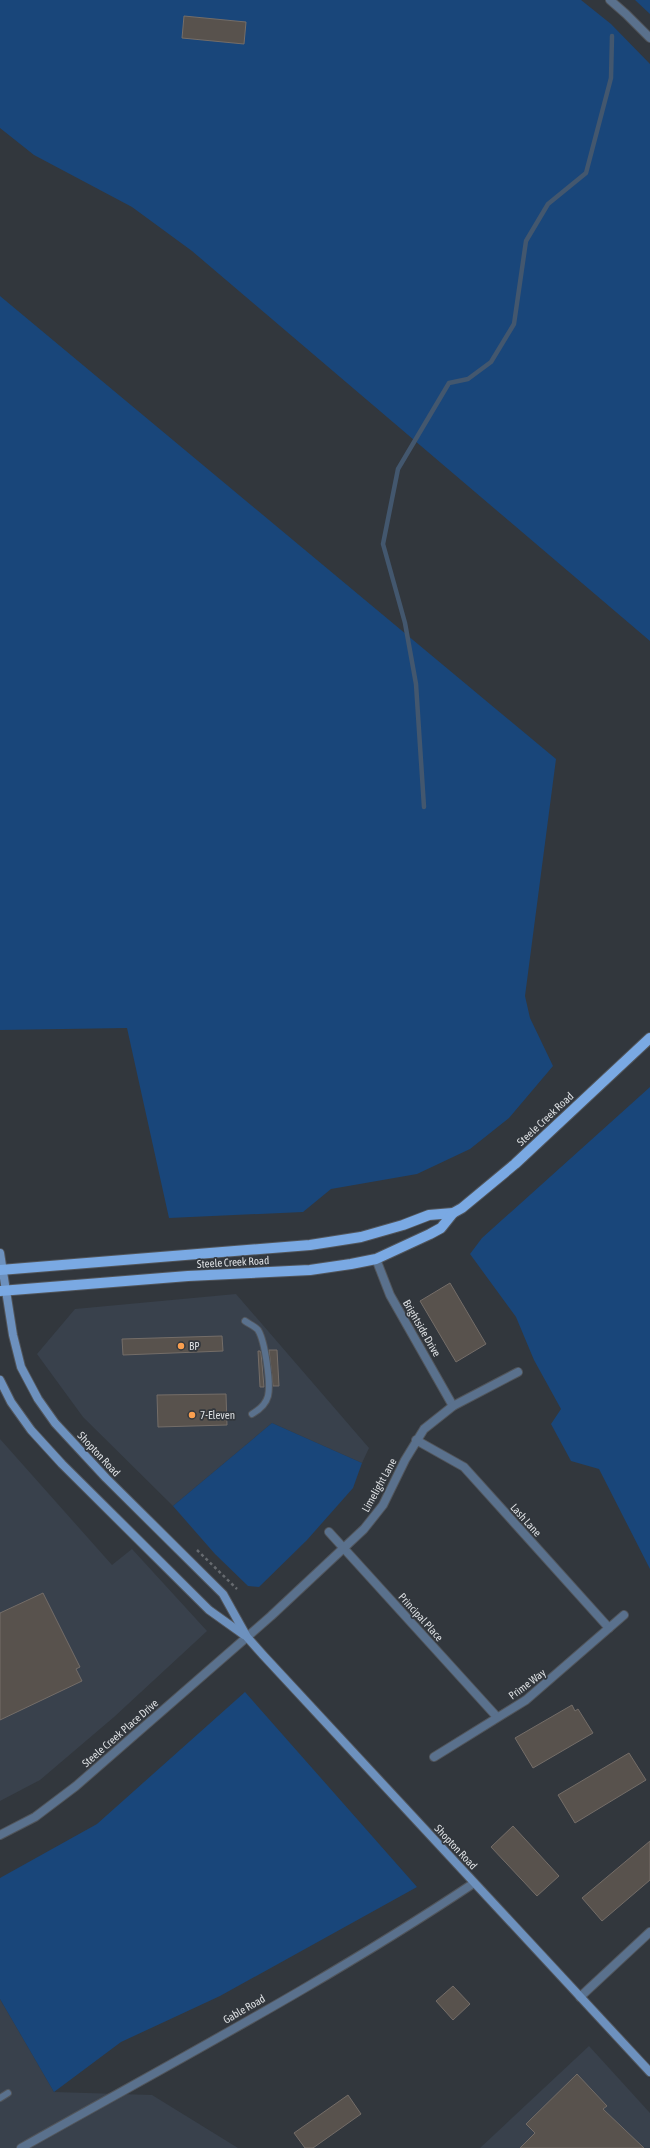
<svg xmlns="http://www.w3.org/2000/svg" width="650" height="2148" viewBox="0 0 650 2148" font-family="'Asap Condensed',sans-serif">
	<rect width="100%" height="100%" fill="#32373d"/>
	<g fill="#39414c">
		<path d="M 236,1294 L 369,1448 L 362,1463 L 272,1423 L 173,1506 L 83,1417 L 37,1354 L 75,1309 Z"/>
		<path d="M 0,1439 L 112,1565 L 132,1549 L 207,1631 L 114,1717 L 40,1780 L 0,1801 Z"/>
		<path d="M 0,1999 L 54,2092 L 152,2095 L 238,2148 L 0,2148 Z"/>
		<path d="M 589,2046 L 650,2113 L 650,2148 L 480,2148 Z"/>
	</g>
	<g fill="#19467a">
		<path d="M 0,0 L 581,0 L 611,24 L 650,64 L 650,641 L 192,251 L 132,207 L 34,155 L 0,128 Z"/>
		<path d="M 635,0 L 650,0 L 650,14 Z"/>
		<path d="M 0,296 L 556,759 L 525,996 L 530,1018 L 553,1066 L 509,1118 L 470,1149 L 417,1174 L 331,1189 L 303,1212 L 169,1218 L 127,1028 L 0,1030 Z"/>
		<path d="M 650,1087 L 650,1569 L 599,1469 L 571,1461 L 551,1424 L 561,1409 L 534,1360 L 516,1317 L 470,1254 L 482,1238 Z"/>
		<path d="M 272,1423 L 362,1463 L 353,1488 L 307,1540 L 259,1587 L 248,1586 L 215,1554 L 173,1506 Z"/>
		<path d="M 245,1692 L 417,1887 L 220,1996 L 121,2042 L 54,2092 L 0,1999 L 0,1878 L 97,1824 Z"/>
	</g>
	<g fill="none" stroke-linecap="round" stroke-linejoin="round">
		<path stroke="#43576e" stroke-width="4.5" d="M 424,807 L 416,684 L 405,623 L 383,544 L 398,469 L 449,383 L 468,379 L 491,362 L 514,324 L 526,241 L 548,204 L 586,173 L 611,78 L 612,36"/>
	</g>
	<g fill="#58524d" stroke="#746d68">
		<path d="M 184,16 L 246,22 L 244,44 L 182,38 Z"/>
		<path d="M 450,1283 L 486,1344 L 456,1362 L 420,1301 Z"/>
		<path d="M 222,1336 L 223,1351 L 123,1355 L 122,1339 Z"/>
		<path d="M 269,1350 L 277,1350 L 279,1386 L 273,1386 Z"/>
		<path d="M 258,1351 L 260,1351 L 261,1353 L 264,1387 L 260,1387 Z"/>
		<path d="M 226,1394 L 227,1425 L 158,1427 L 157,1395 Z"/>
		<path d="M 43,1593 L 80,1667 L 76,1669 L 82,1681 L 0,1720 L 0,1613 Z"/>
		<path d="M 572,1705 L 575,1711 L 578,1709 L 593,1733 L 533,1768 L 515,1738 Z"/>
		<path d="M 629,1753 L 646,1780 L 575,1823 L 558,1795 Z"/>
		<path d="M 513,1826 L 559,1876 L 537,1896 L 491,1847 Z"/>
		<path d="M 650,1841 L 650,1880 L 602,1921 L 582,1898 Z"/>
		<path d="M 453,1986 L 470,2004 L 453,2020 L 436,2001 Z"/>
		<path d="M 577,2074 L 607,2106 L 603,2109 L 644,2148 L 520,2148 L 535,2133 L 526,2124 Z"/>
		<path d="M 348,2095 L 361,2114 L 313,2148 L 305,2148 L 294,2133 Z"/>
	</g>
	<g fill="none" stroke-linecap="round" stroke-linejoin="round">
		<defs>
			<g id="lane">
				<path d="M 245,1321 C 249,1324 256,1327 258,1330 C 265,1341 271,1384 268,1396 C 266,1404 259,1410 252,1414"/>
				<path d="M 0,2098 L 8,2093"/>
			</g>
			<g id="street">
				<path d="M 610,0 L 626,14 L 650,38"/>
				<path d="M 376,1259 L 390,1295 L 453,1406"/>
				<path d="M 416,1440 L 464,1467 L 609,1628"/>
				<path d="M 329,1532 L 497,1717"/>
				<path d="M 434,1757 L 526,1700 L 624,1615"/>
				<path d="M 0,1835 L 35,1817 L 76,1786 L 271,1616 L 364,1529 L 383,1505 L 405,1460 L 424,1429 L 453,1406 L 518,1372"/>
				<path d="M 580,1997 L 650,1932"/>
				<path d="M 21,2148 C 173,2062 329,1980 474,1883"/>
			</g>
			<g id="secondary">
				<path d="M 0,1253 L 13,1335 L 21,1367 L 38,1399 L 55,1423 L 106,1478 L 223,1594 L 247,1637 L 263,1655 L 650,2072"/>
				<path d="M 0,1380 L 11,1402 L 31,1430 L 62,1464 L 209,1610 L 244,1635"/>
			</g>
			<g id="primary">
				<path d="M 0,1270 L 310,1245 L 361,1237 L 403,1225 L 429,1215 L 453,1213 L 462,1208 L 515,1164 L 650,1038"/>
				<path d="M 0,1291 L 188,1276 L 310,1270 L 351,1264 L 376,1259 L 430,1234 L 441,1228 L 453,1213"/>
			</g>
		</defs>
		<use href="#lane" stroke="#51555b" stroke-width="8"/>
		<use href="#street" stroke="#51555b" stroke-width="10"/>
		<use href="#secondary" stroke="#51555b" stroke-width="10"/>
		<use href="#primary" stroke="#51555b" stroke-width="12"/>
		<path stroke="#676b70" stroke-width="2.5" stroke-dasharray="3 3" stroke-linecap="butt" d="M 197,1550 L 237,1589"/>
		<use href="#lane" stroke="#5a718d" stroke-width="6"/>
		<use href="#street" stroke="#5a718d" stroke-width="8"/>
		<use href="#secondary" stroke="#6d91be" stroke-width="8"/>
		<use href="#primary" stroke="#7aa9e3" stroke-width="10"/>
	</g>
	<g fill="#fa9f4f" stroke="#32373d" stroke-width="1.5">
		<circle cx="181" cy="1346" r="4"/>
		<circle cx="192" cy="1415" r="4"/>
	</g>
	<g text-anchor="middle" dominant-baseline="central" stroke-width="3.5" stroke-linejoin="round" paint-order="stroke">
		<g font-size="11" fill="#dcdfe2" stroke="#32373d">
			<text transform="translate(545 1119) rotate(-43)">Steele Creek Road</text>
			<text transform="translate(233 1262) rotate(-3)">Steele Creek Road</text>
			<text transform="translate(422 1328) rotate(60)">Brightside Drive</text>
			<text transform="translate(99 1454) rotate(47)">Shopton Road</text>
			<text transform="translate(379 1485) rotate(-61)">Limelight Lane</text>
			<text transform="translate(526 1520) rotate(48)">Lash Lane</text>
			<text transform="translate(421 1617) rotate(48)">Principal Place</text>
			<text transform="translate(527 1684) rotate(-37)">Prime Way</text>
			<text transform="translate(120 1733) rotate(-41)">Steele Creek Place Drive</text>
			<text transform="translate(456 1847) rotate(47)">Shopton Road</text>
			<text transform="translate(244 2009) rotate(-30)">Gable Road</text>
		</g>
		<g font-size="11" fill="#dcdfe2" stroke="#32373d" text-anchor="start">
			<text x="189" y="1346">BP</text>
			<text x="200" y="1415">7-Eleven</text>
		</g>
	</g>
</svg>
